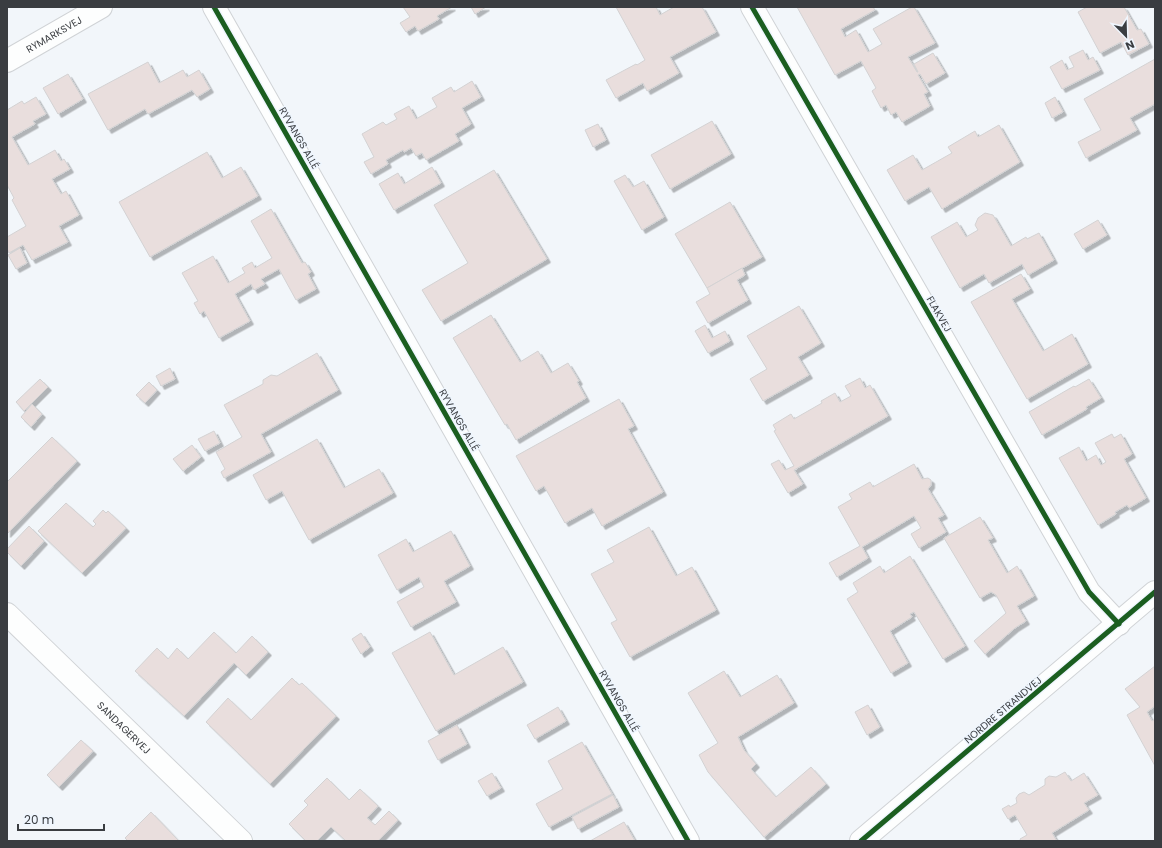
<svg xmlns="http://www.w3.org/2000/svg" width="1162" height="848" viewBox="0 0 1162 848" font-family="Poppins,sans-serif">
	<defs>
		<filter id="shadow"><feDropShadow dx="3.5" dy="3.5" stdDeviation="0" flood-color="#0004"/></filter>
	</defs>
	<rect width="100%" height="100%" fill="#f2f6fa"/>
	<g fill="#e9dedd" stroke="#d3d2d3" filter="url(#shadow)">
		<path d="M 403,7 L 452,7 L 437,16 L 439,19 L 418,31 L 415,26 L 406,32 L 400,23 L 410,17 Z"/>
		<path d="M 471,7 L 486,7 L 475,14 Z"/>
		<path d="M 616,7 L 656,7 L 660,15 L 674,7 L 702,7 L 716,32 L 670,57 L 679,73 L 647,91 L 643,83 L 616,98 L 606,80 L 636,64 L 637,65 L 645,60 Z"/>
		<path d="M 797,7 L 873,7 L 875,10 L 841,29 L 845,37 L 856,30 L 868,52 L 882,44 L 873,29 L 912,7 L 914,7 L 935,43 L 908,57 L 917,72 L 918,72 L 914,64 L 933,53 L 945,73 L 926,84 L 920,74 L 918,75 L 928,92 L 924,94 L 930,106 L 902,122 L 896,112 L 891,115 L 886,105 L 881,108 L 872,91 L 876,88 L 861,61 L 835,75 Z"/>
		<path d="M 1087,7 L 1124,7 L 1137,30 L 1141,29 L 1149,44 L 1128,55 L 1121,42 L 1100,53 L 1078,12 Z"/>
		<path d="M 1083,50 L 1088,60 L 1093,57 L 1100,70 L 1062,89 L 1050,67 L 1062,60 L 1067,70 L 1074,67 L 1069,57 Z"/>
		<path d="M 1155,59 L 1155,104 L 1130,118 L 1137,130 L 1086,158 L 1078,142 L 1101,130 L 1084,99 Z"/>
		<path d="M 148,62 L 159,83 L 183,70 L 187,77 L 199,70 L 210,89 L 197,97 L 192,90 L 148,114 L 145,109 L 108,130 L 88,94 Z"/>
		<path d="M 68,74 L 83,99 L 58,114 L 43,88 Z"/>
		<path d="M 472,81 L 481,97 L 462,108 L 471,124 L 455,134 L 459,141 L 426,160 L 422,153 L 416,156 L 411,148 L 404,152 L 403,150 L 386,160 L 388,164 L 371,174 L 364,162 L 374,157 L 362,134 L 383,122 L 386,125 L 397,119 L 394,114 L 409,106 L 416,119 L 437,107 L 432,98 L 451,87 L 454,92 Z"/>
		<path d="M 36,97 L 46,114 L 33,121 L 35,124 L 12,137 L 28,165 L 55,150 L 61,161 L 64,159 L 70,169 L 52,179 L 61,194 L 66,191 L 79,215 L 59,226 L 68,242 L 32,260 L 23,245 L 9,253 L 7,249 L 7,237 L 26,226 L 12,200 L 14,198 L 7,185 L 7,110 L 22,101 L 24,104 Z"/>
		<path d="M 1055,97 L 1063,112 L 1052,118 L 1045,103 Z"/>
		<path d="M 712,121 L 731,154 L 670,189 L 651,155 Z"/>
		<path d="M 598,124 L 606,140 L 593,147 L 585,130 Z"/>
		<path d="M 999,125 L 1020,162 L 942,209 L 929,187 L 905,201 L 887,170 L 913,155 L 922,170 L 952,153 L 948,147 L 975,131 L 978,137 Z"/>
		<path d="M 207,152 L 222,178 L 241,167 L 258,196 L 150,257 L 119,202 Z"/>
		<path d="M 432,167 L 441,183 L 394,210 L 379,184 L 398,173 L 404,184 Z"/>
		<path d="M 494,170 L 547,259 L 441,321 L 422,290 L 468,263 L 434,205 Z"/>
		<path d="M 625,175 L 633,187 L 644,181 L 664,217 L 642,230 L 614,181 Z"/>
		<path d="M 730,202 L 762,257 L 707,288 L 675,234 Z"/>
		<path d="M 271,209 L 302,263 L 305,262 L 311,272 L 308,274 L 316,289 L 296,300 L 279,269 L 261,279 L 265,284 L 254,290 L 251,284 L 235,294 L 250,321 L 219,338 L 204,311 L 200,314 L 194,303 L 198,301 L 182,273 L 213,256 L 228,283 L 245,273 L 242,268 L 252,262 L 255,268 L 272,258 L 251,221 Z"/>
		<path d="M 985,213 L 993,215 L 1011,246 L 1026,237 L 1027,239 L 1039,233 L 1054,260 L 1028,275 L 1022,264 L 989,283 L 984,274 L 960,288 L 931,237 L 957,222 L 966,237 L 978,230 L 975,225 L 978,218 Z"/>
		<path d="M 1098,220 L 1107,235 L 1083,249 L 1074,234 Z"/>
		<path d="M 20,248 L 27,263 L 16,269 L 8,255 Z"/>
		<path d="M 742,268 L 745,275 L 737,280 L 748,300 L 708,323 L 696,302 L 710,294 L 707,288 Z"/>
		<path d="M 1021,274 L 1030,289 L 1012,299 L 1043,351 L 1072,334 L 1088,364 L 1027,399 L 971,302 Z"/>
		<path d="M 799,306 L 821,343 L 798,357 L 809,375 L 763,401 L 750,379 L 767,369 L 747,336 Z"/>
		<path d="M 491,315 L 520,362 L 538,351 L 551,373 L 568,363 L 579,381 L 577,382 L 586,398 L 516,440 L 507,424 L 505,425 L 453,338 Z"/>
		<path d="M 705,325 L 712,338 L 725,331 L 730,341 L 708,353 L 695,331 Z"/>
		<path d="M 317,353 L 338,390 L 261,434 L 271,452 L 224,478 L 221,472 L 225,469 L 216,452 L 242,437 L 224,405 L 263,384 L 263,380 L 271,375 L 277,376 Z"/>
		<path d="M 170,368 L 175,379 L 161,386 L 156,376 Z"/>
		<path d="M 860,378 L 865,388 L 870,385 L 888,416 L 794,470 L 803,484 L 788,493 L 771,464 L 779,460 L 785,470 L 794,466 L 774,431 L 776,430 L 773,425 L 791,414 L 794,419 L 822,403 L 821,401 L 835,393 L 840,402 L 851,396 L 845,386 Z"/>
		<path d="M 40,379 L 48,387 L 24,411 L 16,402 Z"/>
		<path d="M 1089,379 L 1101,398 L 1086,407 L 1087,409 L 1042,435 L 1029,412 L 1074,386 L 1075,387 Z"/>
		<path d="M 149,382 L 157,390 L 145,403 L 136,395 Z"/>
		<path d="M 619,399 L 634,426 L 628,429 L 663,492 L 602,526 L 592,508 L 565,523 L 544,486 L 536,491 L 516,456 Z"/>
		<path d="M 32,404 L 42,414 L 31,427 L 21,417 Z"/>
		<path d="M 214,431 L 220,443 L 205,451 L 198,439 Z"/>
		<path d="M 1112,434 L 1114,438 L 1121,434 L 1132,454 L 1124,459 L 1146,498 L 1129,508 L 1127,505 L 1115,512 L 1116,514 L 1098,525 L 1059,458 L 1079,447 L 1086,461 L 1096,455 L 1101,465 L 1106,462 L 1095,443 Z"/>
		<path d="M 52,437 L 77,461 L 7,534 L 7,480 L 8,481 Z"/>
		<path d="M 317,439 L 344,488 L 379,469 L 393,493 L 309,540 L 282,491 L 266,500 L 253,475 Z"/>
		<path d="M 192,445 L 201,457 L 183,471 L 173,459 Z"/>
		<path d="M 914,464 L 922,479 L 928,478 L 931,480 L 931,485 L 928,489 L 944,515 L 938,518 L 946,532 L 919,548 L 911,534 L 921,528 L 914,516 L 862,547 L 868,558 L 837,577 L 829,563 L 860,546 L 838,507 L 852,499 L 849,494 L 870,482 L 873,487 Z"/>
		<path d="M 66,503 L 93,527 L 96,524 L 93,521 L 103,510 L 106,513 L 108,511 L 126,528 L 82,573 L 38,531 Z"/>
		<path d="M 980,517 L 993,538 L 988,540 L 1007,573 L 1017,566 L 1034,596 L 1017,606 L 1026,621 L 1015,628 L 985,654 L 974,641 L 1006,613 L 996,595 L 991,592 L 980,598 L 944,538 Z"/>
		<path d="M 29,526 L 44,541 L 21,566 L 7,552 L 7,549 Z"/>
		<path d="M 649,527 L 676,576 L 692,567 L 716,610 L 630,657 L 611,623 L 617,620 L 591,574 L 614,562 L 607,550 Z"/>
		<path d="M 451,531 L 470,566 L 444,581 L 456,602 L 411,627 L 397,602 L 424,587 L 419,577 L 397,590 L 378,555 L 406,539 L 413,552 Z"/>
		<path d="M 910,556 L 965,646 L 943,659 L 914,612 L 910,614 L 912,617 L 890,631 L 908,663 L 891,673 L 847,599 L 858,592 L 853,583 L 880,566 L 884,573 Z"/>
		<path d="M 214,632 L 236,653 L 252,636 L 268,652 L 246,675 L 234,663 L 184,716 L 135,671 L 157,648 L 168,659 L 177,648 L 188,659 Z"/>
		<path d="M 430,632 L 454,675 L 503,647 L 523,682 L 436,731 L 392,653 Z"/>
		<path d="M 361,633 L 370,647 L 361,654 L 352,639 Z"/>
		<path d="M 1155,666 L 1155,706 L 1147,712 L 1152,721 L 1155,719 L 1155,766 L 1127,715 L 1140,707 L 1125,689 Z"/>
		<path d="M 724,671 L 740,697 L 777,675 L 794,703 L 738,737 L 744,750 L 756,764 L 751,769 L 776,797 L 811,767 L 826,784 L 764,837 L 708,772 L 699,755 L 718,743 L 688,693 Z"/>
		<path d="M 292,678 L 299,685 L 302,683 L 336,716 L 270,784 L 206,722 L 228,698 L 251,720 Z"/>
		<path d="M 868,705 L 880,727 L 867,735 L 855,712 Z"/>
		<path d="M 558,707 L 566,721 L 535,739 L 527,725 Z"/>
		<path d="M 457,725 L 467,744 L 438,760 L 428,741 Z"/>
		<path d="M 81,740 L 93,751 L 59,787 L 47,775 Z"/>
		<path d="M 582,742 L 612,794 L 549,827 L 536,804 L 563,789 L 548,761 Z"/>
		<path d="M 1065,772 L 1071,781 L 1084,773 L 1098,795 L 1084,803 L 1089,810 L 1052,833 L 1057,841 L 1021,841 L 1020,839 L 1027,835 L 1015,815 L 1008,819 L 1002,809 L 1009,805 L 1010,807 L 1017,803 L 1016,798 L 1019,794 L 1024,792 L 1029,795 L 1045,785 L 1045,779 L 1049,776 L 1056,777 Z"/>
		<path d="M 492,773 L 501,788 L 487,796 L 478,781 Z"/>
		<path d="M 327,778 L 349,800 L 360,789 L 378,806 L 367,818 L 375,825 L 389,811 L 398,820 L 378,841 L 346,841 L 331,827 L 317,841 L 306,841 L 289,824 L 308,805 L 304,801 Z"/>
		<path d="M 613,795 L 619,807 L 578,829 L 572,817 Z"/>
		<path d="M 151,812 L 179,841 L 128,841 L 125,838 Z"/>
		<path d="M 624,822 L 635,841 L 590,841 Z"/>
	</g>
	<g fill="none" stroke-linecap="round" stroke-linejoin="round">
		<defs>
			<g id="street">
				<path d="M 214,7 L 688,841"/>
				<path d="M 752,7 L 1089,592 L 1119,624"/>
				<path id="s1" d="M 7,61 L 101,7"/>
				<path id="s2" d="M 7,614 L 241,841"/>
			</g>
			<path id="secondary" d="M 861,841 L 1155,592"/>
		</defs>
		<use href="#street" stroke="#d0d3d6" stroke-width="24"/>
		<use href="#secondary" stroke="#d0d3d6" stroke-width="24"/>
		<use href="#street" stroke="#fdfefe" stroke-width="22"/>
		<use href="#secondary" stroke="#fdfefe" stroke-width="22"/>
		<defs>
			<g id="cycleway">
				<path d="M 214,7 L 688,841"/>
				<path d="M 752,7 L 1089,592 L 1119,624"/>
				<path d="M 861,841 L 1155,592"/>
			</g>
		</defs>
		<use href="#cycleway" stroke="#eff6fe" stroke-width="8"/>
		<use href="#cycleway" stroke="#1b5e20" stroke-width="5"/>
	</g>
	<g text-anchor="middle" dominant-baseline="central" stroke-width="3" stroke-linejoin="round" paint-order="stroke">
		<g font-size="10" fill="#3a3d41" stroke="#eff6fe">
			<text stroke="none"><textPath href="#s1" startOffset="54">RYMARKSVEJ</textPath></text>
			<text transform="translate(299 138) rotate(60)">RYVANGS ALLÉ</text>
			<text transform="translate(939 314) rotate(60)">FLAKVEJ</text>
			<text transform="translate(459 420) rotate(60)">RYVANGS ALLÉ</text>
			<text transform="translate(619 701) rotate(60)">RYVANGS ALLÉ</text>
			<text transform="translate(1003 710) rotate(-40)">NORDRE STRANDVEJ</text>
			<text stroke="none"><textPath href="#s2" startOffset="163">SANDAGERVEJ</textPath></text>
		</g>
	</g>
	<rect width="1162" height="848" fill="none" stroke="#3a3d41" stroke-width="16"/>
	<g transform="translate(1126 36) rotate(157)" stroke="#eff6fe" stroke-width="3" paint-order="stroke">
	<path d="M0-3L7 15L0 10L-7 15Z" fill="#3a3d41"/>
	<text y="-6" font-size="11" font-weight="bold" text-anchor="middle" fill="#3a3d41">N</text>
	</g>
	<path d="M18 824v6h86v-6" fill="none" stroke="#3a3d41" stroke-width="2"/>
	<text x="24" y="824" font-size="12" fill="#3a3d41" stroke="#eff6fe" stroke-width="3" paint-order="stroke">20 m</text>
</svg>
